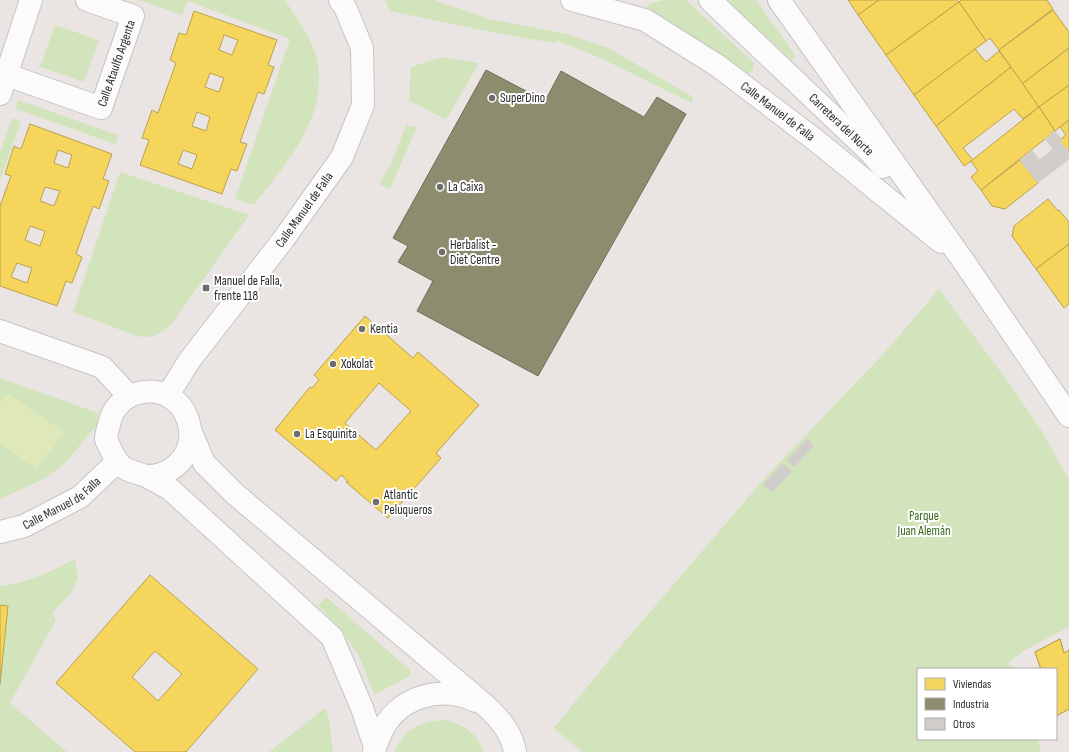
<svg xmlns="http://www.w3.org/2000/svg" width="1069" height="752" viewBox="0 0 1069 752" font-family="'Sofia Sans Condensed',sans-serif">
	<rect width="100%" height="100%" fill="#eae5e2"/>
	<g fill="#d2e4bb">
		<path d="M 139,0 L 285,0 C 295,16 307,32 314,50 C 318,59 319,71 319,80 C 318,130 282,168 254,205 L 235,199 L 290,39 L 188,1 L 182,15 Z"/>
		<path d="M 385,0 L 434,0 L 489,19 L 567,34 L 608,48 L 693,97 L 692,103 L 598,57 L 558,41 L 554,43 L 486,31 L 390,11 Z"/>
		<path d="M 664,0 L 686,0 L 754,63 L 753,70 L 749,73 L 742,72 L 646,10 L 647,6 L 649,4 Z"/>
		<path d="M 726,0 L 756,0 L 795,55 L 794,60 L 792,60 Z"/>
		<path d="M 55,25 L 99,40 L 84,82 L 40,67 Z"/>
		<path d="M 442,57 L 479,63 L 446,120 L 418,105 L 409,101 L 411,67 Z"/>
		<path d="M 18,100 L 118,135 L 115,144 L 16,109 Z"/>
		<path d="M 12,118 L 21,121 L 0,180 L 0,152 Z"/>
		<path d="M 406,125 L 417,127 L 390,189 L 379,184 L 391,164 Z"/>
		<path d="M 120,172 L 249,215 L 170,326 C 158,335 153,339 137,336 L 73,312 Z"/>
		<path d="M 939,289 L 1009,383 L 1043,433 L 1069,480 L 1069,627 L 1025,650 L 1008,663 L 1014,669 L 918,669 L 918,739 L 1038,739 L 1041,752 L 582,752 L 554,728 L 609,660 L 763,480 L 886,351 Z"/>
		<path d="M 0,378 L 98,413 L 97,425 L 66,462 L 46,478 L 0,499 Z"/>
		<path d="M 75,559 L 78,578 L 71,593 L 52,613 L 56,620 L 10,703 L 67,752 L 0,752 L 0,684 L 8,606 L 0,605 L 0,586 C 27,583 51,572 75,559 Z"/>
		<path d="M 326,597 L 410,670 L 410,674 L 408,677 L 375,694 L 373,691 L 359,656 L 343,632 L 318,605 Z"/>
		<path d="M 325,708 L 329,719 L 333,752 L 269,752 Z"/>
		<path d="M 446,720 C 466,726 476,733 484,752 L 394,752 C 406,728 420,721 446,720 Z"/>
	</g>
	<path fill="#dee8b9" d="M 8,393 L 64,432 L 37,470 L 0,444 L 0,404 Z"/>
	<g fill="#f6d55c" stroke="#b9a24e" fill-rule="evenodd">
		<path d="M 848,0 L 879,0 L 858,15 Z"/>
		<path d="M 879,0 L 957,0 L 959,2 L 886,55 L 858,15 Z"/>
		<path d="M 961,0 L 1047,0 L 1053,9 L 999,50 L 990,38 L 986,41 L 959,2 Z"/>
		<path d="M 959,2 L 986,41 L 914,95 L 886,55 Z"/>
		<path d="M 1053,10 L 1069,32 L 1069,48 L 1022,84 L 999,50 Z"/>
		<path d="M 194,11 L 277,40 L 268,65 L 274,67 L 264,94 L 258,92 L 240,142 L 247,144 L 237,171 L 231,169 L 222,194 L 140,165 L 149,140 L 142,138 L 152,110 L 158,113 L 176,63 L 170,60 L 179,33 L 186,35 ZM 224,35 L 238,40 L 232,55 L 219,50 ZM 210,73 L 224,78 L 219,92 L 205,87 ZM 197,112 L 210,117 L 206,131 L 192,126 ZM 183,150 L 197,155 L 192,169 L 178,164 Z"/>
		<path d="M 1069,48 L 1069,85 L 1039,107 L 1022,84 Z"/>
		<path d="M 975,49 L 986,62 L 999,51 L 1011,67 L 936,126 L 914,95 Z"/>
		<path d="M 1011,67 L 1039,107 L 1023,119 L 1014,109 L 963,148 L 973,160 L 964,166 L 936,126 Z"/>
		<path d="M 1069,85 L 1069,120 L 1055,131 L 1039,107 Z"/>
		<path d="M 1039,107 L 1055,131 L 981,190 L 971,177 L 978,171 L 971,161 Z"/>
		<path d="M 1069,120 L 1069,152 L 1060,142 L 1062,140 L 1061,139 L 1066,135 L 1060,127 Z"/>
		<path d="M 30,124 L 112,154 L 103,179 L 109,181 L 99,209 L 93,206 L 76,254 L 82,257 L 72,283 L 66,281 L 57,306 L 0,286 L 0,206 L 11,176 L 5,174 L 14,146 L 21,149 ZM 58,150 L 72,155 L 68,168 L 54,163 ZM 45,187 L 60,191 L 54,206 L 40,201 ZM 30,226 L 45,231 L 40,246 L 25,240 ZM 17,263 L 32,268 L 27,283 L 11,277 Z"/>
		<path d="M 1020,160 L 1038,183 L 1005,209 L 992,206 L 981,190 Z"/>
		<path d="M 1048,199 L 1058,211 L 1059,210 L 1069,222 L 1069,244 L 1036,269 L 1012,236 L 1014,226 Z"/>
		<path d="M 1069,244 L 1069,304 L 1064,308 L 1036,269 Z"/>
		<path d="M 365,316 L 413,358 L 418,352 L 479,405 L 436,453 L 441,458 L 388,518 L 346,482 L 348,481 L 341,475 L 336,481 L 275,430 L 310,387 L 312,388 L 319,380 L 314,375 ZM 379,383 L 411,411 L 376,450 L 345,423 Z"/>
		<path d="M 150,575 L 258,669 L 186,752 L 135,752 L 56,683 ZM 155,651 L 182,674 L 158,701 L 132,677 Z"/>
		<path d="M 0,605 L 8,606 L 0,684 Z"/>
		<path d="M 1060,639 L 1064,653 L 1069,650 L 1069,664 L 1067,665 L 1069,670 L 1069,709 L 1056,716 L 1056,669 L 1041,669 L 1035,652 Z"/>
		<path d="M 1060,639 L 1064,653 L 1069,650 L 1069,709 L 1056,716 L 1056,669 L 1041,669 L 1035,652 Z"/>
	</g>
	<path fill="#8c8c6e" stroke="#6f6f5a" d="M 486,70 L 545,101 L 561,71 L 644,117 L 657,97 L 686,114 L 538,376 L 417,311 L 433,281 L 398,262 L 408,246 L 393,238 Z"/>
	<g fill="#d1cdcb" stroke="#d5d1ce">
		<path d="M 1055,131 L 1062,140 L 1060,142 L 1069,152 L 1069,159 L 1038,183 L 1020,160 L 1032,150 L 1039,160 L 1053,149 L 1045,139 Z"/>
		<path d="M 807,439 L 814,446 L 794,467 L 787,460 Z"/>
		<path d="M 783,464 L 792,471 L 772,492 L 763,484 Z"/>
	</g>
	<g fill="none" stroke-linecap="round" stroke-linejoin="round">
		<defs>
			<g id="minor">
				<path id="s1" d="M 572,0 L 645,20 L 718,66 L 814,139 L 941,242"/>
				<path id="s2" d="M 710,0 L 871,153 L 883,167"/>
				<path d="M 779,0 L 962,259 L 1069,416"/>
				<path id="s3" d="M 7,75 L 101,108 L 133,16 L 87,0"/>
				<path d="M 0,94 L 31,0"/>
				<path d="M 0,331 L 102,367 L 129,396"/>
				<path id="s4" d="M 168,395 L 189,361 L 283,240 L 342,157 L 363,105 L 362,48 L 345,7 L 340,0"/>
				<path d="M 191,432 L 204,463 L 235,494 L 486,706 C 500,719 512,733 515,752"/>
				<path d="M 146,476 C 150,476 156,476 161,474 C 214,455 189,377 135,394 C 124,397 112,410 110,421 C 109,426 106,434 106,439 C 107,443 110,447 111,450 C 121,471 126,469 146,476 C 154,480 162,485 170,489 L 332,637 L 362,708 L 375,747"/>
				<path id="s5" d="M 0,532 L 24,526 L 80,497 L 117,462"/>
				<path d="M 374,752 C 375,746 378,740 380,735 C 396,697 440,684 476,701"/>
			</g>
		</defs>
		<use href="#minor" stroke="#c6c4c4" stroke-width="24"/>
		<use href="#minor" stroke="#fcfbfb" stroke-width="22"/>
	</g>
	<g fill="#6e6d6c" stroke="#fff" stroke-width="1.5">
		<circle cx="492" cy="98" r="4"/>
		<circle cx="440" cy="187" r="4"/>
		<circle cx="442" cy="252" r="4"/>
		<rect x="202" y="284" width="8" height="8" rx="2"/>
		<circle cx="362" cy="329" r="4"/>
		<circle cx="333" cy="364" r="4"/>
		<circle cx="297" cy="434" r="4"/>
		<circle cx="376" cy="502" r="4"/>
	</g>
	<g text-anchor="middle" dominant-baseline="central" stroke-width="4" stroke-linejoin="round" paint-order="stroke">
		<g font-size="13" fill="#2c2c2c" stroke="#fff">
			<text stroke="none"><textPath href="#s3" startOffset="147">Calle Ataulfo Argenta</textPath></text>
			<text stroke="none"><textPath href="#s1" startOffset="237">Calle Manuel de Falla</textPath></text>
			<text stroke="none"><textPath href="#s2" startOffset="181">Carretera del Norte</textPath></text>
			<text stroke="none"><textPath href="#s4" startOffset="230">Calle Manuel de Falla</textPath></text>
			<text stroke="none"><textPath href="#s5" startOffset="69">Calle Manuel de Falla</textPath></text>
		</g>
		<g font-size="13" fill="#2c2c2c" stroke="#fff" text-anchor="start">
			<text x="500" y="98">SuperDino</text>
			<text x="448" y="187">La Caixa</text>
			<text x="450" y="245">Herbalist -<tspan x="450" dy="15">Diet Centre</tspan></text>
			<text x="214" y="281">Manuel de Falla,<tspan x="214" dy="15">frente 118</tspan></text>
			<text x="370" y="329">Kentia</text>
			<text x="341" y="364">Xokolat</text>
			<text x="305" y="434">La Esquinita</text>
			<text x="384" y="495">Atlantic<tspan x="384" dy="15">Peluqueros</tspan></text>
		</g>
		<g font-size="13" fill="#38691b" stroke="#fff">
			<text x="924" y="516">Parque<tspan x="924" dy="15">Juan Alemán</tspan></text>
		</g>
	</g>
	<rect x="917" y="668" width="140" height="72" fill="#ffffff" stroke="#ababab"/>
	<rect x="925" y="678" width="20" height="12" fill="#f6d55c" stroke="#ababab"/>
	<text x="953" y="688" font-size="12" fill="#2c2c2c">Viviendas</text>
	<rect x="925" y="698" width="20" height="12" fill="#8c8c6e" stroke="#ababab"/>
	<text x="953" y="708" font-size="12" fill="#2c2c2c">Industria</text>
	<rect x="925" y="718" width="20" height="12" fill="#d1cdcb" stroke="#ababab"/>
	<text x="953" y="728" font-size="12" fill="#2c2c2c">Otros</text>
</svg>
